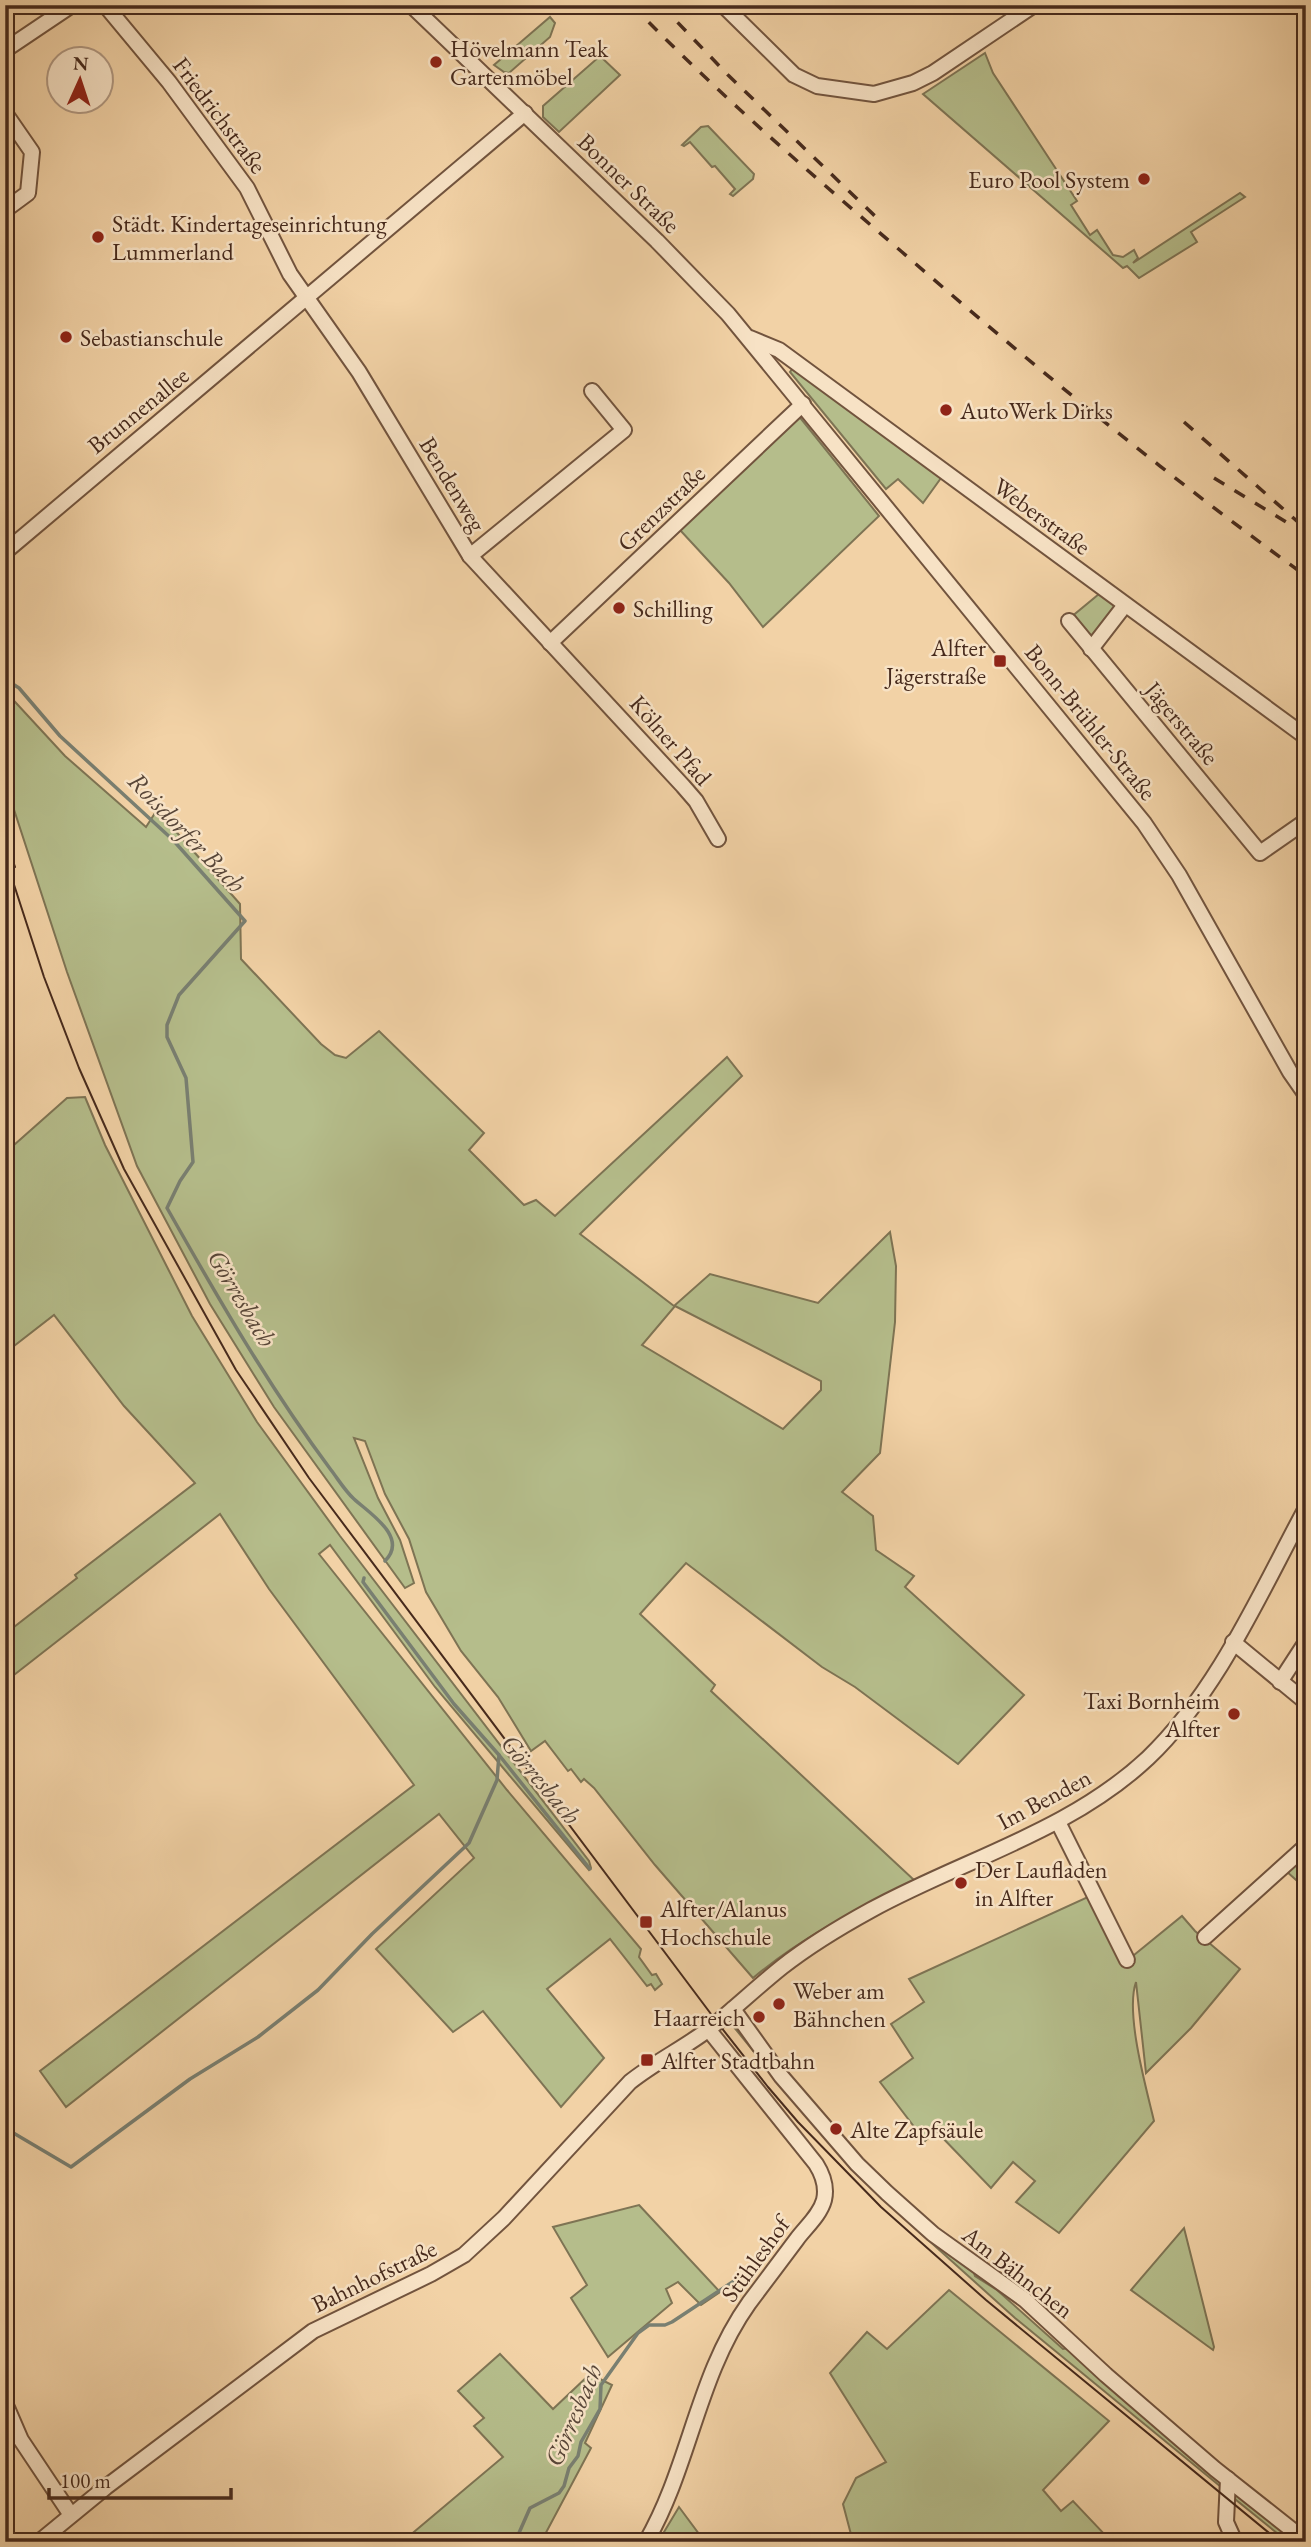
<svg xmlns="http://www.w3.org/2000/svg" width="1311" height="2547" viewBox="0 0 1311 2547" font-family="'EB Garamond',serif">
	<rect width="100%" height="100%" fill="#f2d2a6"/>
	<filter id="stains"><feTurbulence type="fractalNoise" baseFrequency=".00286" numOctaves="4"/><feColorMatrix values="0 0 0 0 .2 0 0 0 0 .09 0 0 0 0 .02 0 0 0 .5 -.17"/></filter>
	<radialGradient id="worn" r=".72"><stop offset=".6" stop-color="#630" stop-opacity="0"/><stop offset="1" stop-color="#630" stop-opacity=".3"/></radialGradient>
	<g fill="#b5bd8b" stroke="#7e7454" stroke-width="2" fill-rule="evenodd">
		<path d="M 550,17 L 555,23 L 550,37 L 509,73 L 504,72 L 494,65 Z"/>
		<path d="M 985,53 L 993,73 L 1077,201 L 1071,205 L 1090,235 L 1097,230 L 1113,255 L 1123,257 L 1134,250 L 1138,258 L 1133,263 L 1240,193 L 1245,197 L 1191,232 L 1197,242 L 1139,278 L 1127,266 L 1123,268 L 923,94 Z"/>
		<path d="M 600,56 L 620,75 L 559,132 L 543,117 L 543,106 Z"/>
		<path d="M 708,126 L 754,174 L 753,179 L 733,196 L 730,194 L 735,189 L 715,166 L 712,167 L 690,142 L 684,146 L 682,145 L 701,127 Z"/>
		<path d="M 793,368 L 941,478 L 923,503 L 898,479 L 886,489 L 790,372 Z"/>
		<path d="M 798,415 L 879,516 L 763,627 L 729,583 L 680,530 Z"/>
		<path d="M 1099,594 L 1112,603 L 1115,608 L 1089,642 L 1070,618 Z"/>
		<path d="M 5,691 L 65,756 L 146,827 L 157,810 L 240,904 L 241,959 L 321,1044 L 335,1055 L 346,1058 L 379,1031 L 484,1133 L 469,1150 L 524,1205 L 536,1200 L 555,1216 L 727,1057 L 742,1076 L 580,1234 L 674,1306 L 710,1274 L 818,1303 L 890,1232 L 896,1266 L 895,1322 L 880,1453 L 842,1492 L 873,1516 L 876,1550 L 914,1576 L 905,1587 L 1024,1695 L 958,1764 L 855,1687 L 822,1667 L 686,1563 L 640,1614 L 715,1685 L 711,1691 L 914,1880 C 858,1909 802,1937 753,1978 L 655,1865 L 594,1788 L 584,1779 L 581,1782 L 571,1769 L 568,1771 L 545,1741 L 531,1751 L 498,1697 L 461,1651 L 426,1592 L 409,1539 L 385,1494 L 365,1441 L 354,1438 L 378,1498 L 400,1540 L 414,1583 L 405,1588 L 274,1407 L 210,1304 L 137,1166 L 67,972 L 5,782 ZM 675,1306 L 821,1381 L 821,1390 L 783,1429 L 642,1345 Z"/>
		<path d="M 85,1097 L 105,1145 L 192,1316 L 257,1422 L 340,1536 L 589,1861 L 591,1868 L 589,1870 L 435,1687 L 330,1545 L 319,1554 L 507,1790 L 641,1949 L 639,1957 L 652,1975 L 656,1974 L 662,1984 L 655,1990 L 651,1984 L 647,1986 L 610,1939 L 547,1989 L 604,2058 L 561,2107 L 483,2011 L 453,2032 L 376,1949 L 474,1858 L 439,1814 L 66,2107 L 40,2071 L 414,1785 L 269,1589 L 220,1514 L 5,1682 L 5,1634 L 77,1578 L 75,1575 L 195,1483 L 124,1406 L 54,1315 L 5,1353 L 5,1153 L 67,1098 Z"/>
		<path d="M 1306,1852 L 1306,1889 L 1285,1870 Z"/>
		<path d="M 1090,1896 L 1123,1964 L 1182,1916 L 1195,1931 L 1240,1969 L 1191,2028 L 1146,2073 L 1136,1982 C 1125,2013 1146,2087 1154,2121 L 1059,2233 L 1016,2202 L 1035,2181 L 1013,2162 L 991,2188 L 936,2131 L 925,2141 L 880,2082 L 913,2058 L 891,2024 L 924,2002 L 909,1979 Z"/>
		<path d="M 735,2024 L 779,2079 L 973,2270 L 975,2276 L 997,2290 L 1063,2349 L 1069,2348 L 1222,2482 L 1221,2487 L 1015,2318 L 906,2220 L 777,2080 L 733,2026 Z"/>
		<path d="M 639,2205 L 720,2292 L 701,2305 L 678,2282 L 666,2289 L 672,2303 L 608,2357 L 571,2298 L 587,2285 L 553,2227 Z"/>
		<path d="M 1184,2228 L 1214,2347 L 1213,2350 L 1131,2290 Z"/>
		<path d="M 949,2290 L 1109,2421 L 1043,2490 L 1061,2511 L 1073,2501 L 1109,2539 L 1105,2542 L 853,2542 L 843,2504 L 856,2478 L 886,2462 L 830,2373 L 867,2332 L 887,2349 Z"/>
		<path d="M 500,2354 L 553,2409 L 590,2374 L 612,2385 L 585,2443 L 591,2448 L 541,2542 L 402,2542 L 503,2457 L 474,2426 L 484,2418 L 458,2391 Z"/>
		<path d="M 1235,2489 L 1299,2542 L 1288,2542 L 1230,2495 Z"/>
		<path d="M 679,2507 L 705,2542 L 658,2542 Z"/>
	</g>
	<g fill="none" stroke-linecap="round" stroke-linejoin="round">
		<g stroke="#797f71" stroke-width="3.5">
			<path d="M 5,679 L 19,688 L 60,736 L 173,840 L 245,921 L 179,995 L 167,1025 L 167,1037 L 186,1078 L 193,1162 L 180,1181 L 167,1208 C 218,1298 269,1387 331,1470 C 338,1479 345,1491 354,1499 C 369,1513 409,1537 385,1561"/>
			<path d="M 364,1578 L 363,1582 L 454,1704 L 499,1755 L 590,1869"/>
			<path d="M 5,2128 L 71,2167 L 190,2079 L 258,2037 L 318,1990 L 372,1934 L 469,1843 L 497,1780 L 499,1755"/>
			<path d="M 515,2542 L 530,2508 L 559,2493 L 564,2486 L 569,2468 L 578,2456 L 581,2442 L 600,2409 L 601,2385 L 638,2333 L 649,2325 L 665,2325 L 672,2322 L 740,2277 L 750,2278"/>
		</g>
		<defs>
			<g id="minor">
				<path d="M 105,5 L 169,82 L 247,188 L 290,274 L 359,372 L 470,556 L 683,786 L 696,801 L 718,839"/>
				<path d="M 411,5 L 657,241 L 728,314 L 1144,823 L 1179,875 L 1290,1072 L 1306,1095"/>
				<path d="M 723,5 L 794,75 L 817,86 L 874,94 L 913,83 L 933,73 L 1034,5"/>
				<path d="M 5,50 L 72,5"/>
				<path d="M 5,113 L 32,152 L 28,193 L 5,210"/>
				<path d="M 750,338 L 779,350 L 1306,737"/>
				<path d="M 5,552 L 525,113"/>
				<path d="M 470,556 L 624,430 L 592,391"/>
				<path d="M 1069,621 L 1260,853 L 1306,821"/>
				<path d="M 550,643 L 803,404"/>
				<path d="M 1091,649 L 1125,605"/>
				<path d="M 1233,1642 L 1306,1702"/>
				<path d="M 1280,1682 L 1306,1642"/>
				<path d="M 1058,1822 L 1127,1960"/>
				<path d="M 1205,1937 L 1306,1846"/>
				<path d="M 733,2009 L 781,2076 L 857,2164 L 887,2193 L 933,2234 L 1025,2300 L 1106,2375 L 1215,2469 L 1306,2541"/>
				<path d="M 5,2403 L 21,2440 L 71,2515"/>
				<path d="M 1228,2479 L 1226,2522 L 1235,2542"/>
				<path d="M 39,2542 L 106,2487 L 313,2331 L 431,2274 L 464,2255 L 504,2218 L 630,2082 C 655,2062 684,2048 709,2029 C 734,2009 757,1987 782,1967 C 810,1945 840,1927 871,1910 C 964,1859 1069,1832 1148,1758 C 1218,1691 1260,1593 1306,1508"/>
				<path d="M 646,2542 C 690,2466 697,2376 749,2303 C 765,2282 781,2260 797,2239 C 806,2227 820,2215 824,2200 C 827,2187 823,2175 816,2164 L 708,2029"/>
			</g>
		</defs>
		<use href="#minor" stroke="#72543e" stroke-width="18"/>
		<use href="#minor" stroke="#f7e2c5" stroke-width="14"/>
		<g stroke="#472a1c" stroke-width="2">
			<path d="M 5,837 L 15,867"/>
			<path d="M 5,857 L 44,977 L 79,1068 L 124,1169 L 236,1370 L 309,1478 L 717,2022 L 768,2087 L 798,2122 L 881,2207 L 986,2300 L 1280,2542"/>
		</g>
		<g stroke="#472a1c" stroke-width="3.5" stroke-dasharray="12 12" stroke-linecap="butt">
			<path d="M 632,5 C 717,93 809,172 902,252 C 1032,365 1166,475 1306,576"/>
			<path d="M 661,5 L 728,75 L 877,218"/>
			<path d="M 1184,422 L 1306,529"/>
			<path d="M 1214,478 L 1288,523"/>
		</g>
	</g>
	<g fill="#8f2418" stroke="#f7e2c5" stroke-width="2.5">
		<circle cx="436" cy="62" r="7"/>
		<circle cx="1144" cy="179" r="7"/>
		<circle cx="98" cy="237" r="7"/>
		<circle cx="66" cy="337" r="7"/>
		<circle cx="946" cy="410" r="7"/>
		<circle cx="619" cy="608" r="7"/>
		<rect x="993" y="654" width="14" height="14" rx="3.5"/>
		<circle cx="1234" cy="1714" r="7"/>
		<circle cx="961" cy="1883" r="7"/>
		<rect x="639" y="1915" width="14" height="14" rx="3.5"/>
		<circle cx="779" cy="2004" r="7"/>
		<circle cx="759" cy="2017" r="7"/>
		<rect x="640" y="2053" width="14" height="14" rx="3.5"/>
		<circle cx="836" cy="2129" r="7"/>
	</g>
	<g text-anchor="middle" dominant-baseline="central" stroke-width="5" stroke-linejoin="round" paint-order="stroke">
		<g font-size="24" fill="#472a1c" stroke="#f7e2c5" text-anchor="start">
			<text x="450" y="48">Hövelmann Teak<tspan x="450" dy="28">Gartenmöbel</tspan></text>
			<text x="1130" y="179" text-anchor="end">Euro Pool System</text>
			<text x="112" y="223">Städt. Kindertageseinrichtung<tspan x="112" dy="28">Lummerland</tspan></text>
			<text x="80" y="337">Sebastianschule</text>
			<text x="960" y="410">AutoWerk Dirks</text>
			<text x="633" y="608">Schilling</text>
			<text x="986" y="647" text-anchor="end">Alfter<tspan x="986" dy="28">Jägerstraße</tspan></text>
			<text x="1220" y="1700" text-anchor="end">Taxi Bornheim<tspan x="1220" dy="28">Alfter</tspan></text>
			<text x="975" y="1869">Der Laufladen<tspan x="975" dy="28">in Alfter</tspan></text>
			<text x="660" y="1908">Alfter/Alanus<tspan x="660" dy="28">Hochschule</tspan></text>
			<text x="793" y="1990">Weber am<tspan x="793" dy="28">Bähnchen</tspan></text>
			<text x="745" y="2017" text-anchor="end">Haarreich</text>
			<text x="661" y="2060">Alfter Stadtbahn</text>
			<text x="850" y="2129">Alte Zapfsäule</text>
		</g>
		<g font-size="24" fill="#472a1c" stroke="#f7e2c5">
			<text transform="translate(220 115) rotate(53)">Friedrichstraße</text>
			<text transform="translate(629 183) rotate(44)">Bonner Straße</text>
			<text transform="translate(138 410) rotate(-39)">Brunnenallee</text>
			<text transform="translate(453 484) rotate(59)">Bendenweg</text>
			<text transform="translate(661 508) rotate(-44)">Grenzstraße</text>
			<text transform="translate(1042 516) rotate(36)">Weberstraße</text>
			<text transform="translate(1091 722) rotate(51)">Bonn-Brühler-Straße</text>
			<text transform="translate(1182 723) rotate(50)">Jägerstraße</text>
			<text transform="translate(671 740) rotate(49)">Kölner Pfad</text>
			<text transform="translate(1044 1799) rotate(-28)">Im Benden</text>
			<text transform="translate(755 2259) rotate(-54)">Stühleshof</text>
			<text transform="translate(1018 2272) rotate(38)">Am Bähnchen</text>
			<text transform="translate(374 2276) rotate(-26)">Bahnhofstraße</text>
		</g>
		<g font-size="26" font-style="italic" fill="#584638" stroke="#f7e2c5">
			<text transform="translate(187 832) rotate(46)">Roisdorfer Bach</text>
			<text transform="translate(242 1298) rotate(59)">Görresbach</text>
			<text transform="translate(541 1779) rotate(50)">Görresbach</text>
			<text transform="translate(573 2415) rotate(-67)">Görresbach</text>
		</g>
	</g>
	<rect width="1311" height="2547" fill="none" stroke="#f2d2a6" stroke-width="28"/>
	<rect x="7" y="7" width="1297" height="2533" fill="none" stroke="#472a1c" stroke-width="3.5"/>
	<rect x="14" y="14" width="1283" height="2519" fill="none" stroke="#472a1c" stroke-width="2"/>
	<g transform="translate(80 80) rotate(3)"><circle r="33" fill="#f7e2c5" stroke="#b19881" stroke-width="2"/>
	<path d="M0-5L12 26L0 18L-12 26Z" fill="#8f2418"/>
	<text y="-10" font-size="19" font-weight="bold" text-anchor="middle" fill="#472a1c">N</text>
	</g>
	<path d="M49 2488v10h182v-10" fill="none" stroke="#472a1c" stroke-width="3.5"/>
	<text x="60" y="2488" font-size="21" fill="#472a1c" stroke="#f7e2c5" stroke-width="5" paint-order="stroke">100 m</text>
	<rect width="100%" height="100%" filter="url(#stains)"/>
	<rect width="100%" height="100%" fill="url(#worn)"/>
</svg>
